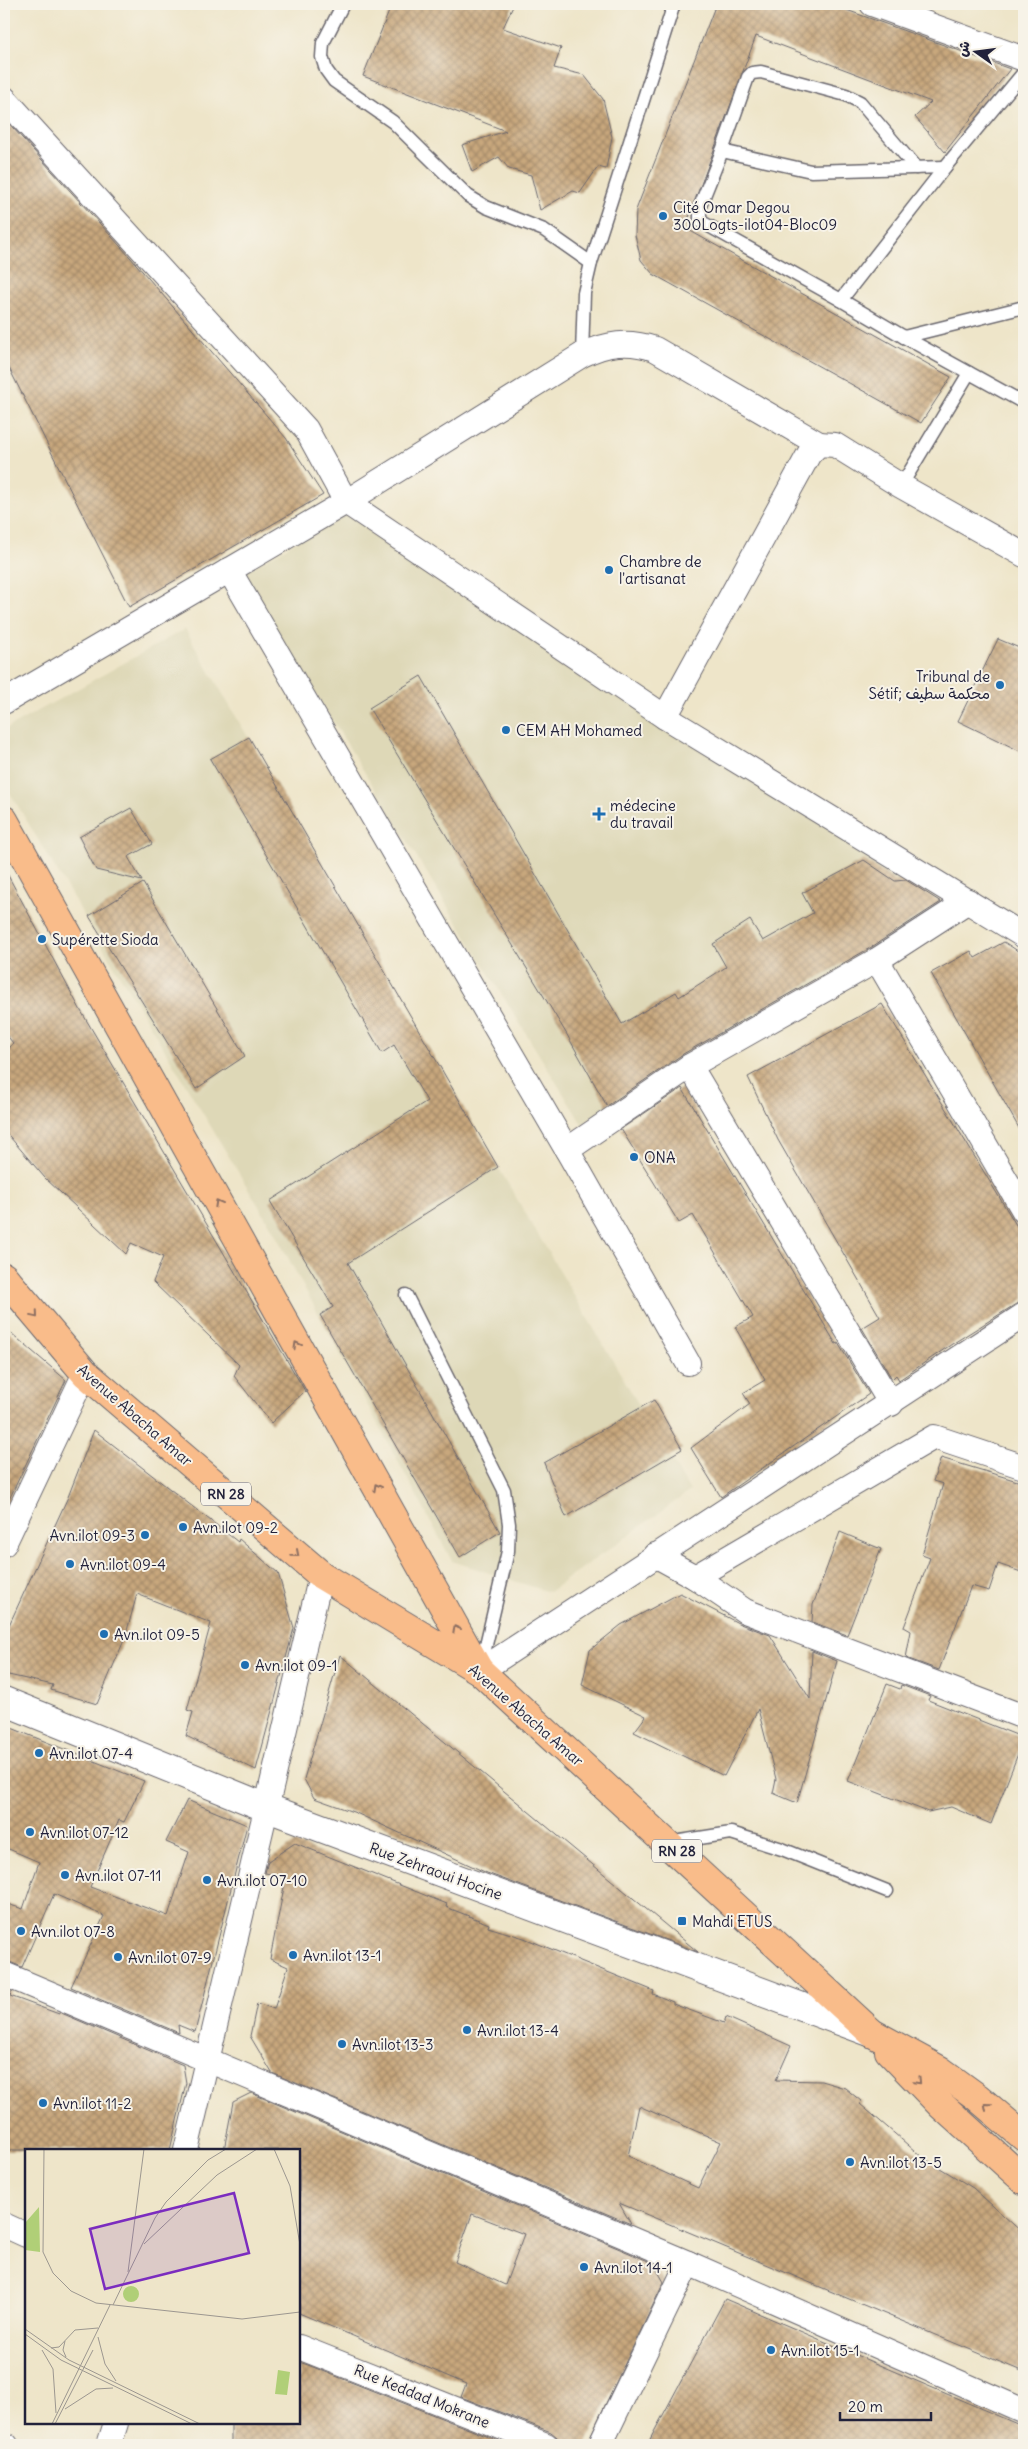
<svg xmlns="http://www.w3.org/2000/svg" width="1028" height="2449" viewBox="0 0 1028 2449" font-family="Delius,'Playpen Sans Arabic',sans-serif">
	<defs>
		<pattern id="building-cross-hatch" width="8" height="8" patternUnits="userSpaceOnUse" patternTransform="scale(1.25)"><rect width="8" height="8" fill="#c8a77d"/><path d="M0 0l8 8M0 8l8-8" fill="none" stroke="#a28868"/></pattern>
	</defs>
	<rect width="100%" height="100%" fill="#f7f3e8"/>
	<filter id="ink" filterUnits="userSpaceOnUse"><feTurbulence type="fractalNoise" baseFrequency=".02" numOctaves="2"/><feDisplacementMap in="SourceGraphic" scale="10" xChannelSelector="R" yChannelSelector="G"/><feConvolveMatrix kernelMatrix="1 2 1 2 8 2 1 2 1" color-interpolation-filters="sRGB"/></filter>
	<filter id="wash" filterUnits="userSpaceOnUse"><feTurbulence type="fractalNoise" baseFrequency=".0096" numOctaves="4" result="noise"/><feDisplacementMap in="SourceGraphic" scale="20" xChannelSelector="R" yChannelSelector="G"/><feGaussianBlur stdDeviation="1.12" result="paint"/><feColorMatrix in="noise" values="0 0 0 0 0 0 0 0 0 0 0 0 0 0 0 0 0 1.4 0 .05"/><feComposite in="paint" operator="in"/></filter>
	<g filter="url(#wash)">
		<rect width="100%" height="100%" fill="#eee5c9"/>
		<g fill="#ded8b7">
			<path d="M 345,512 L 951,902 L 866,956 L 685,1057 L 582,1124 L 242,574 Z"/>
			<path d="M 185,629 L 498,1167 L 690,1491 L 549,1592 L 452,1561 L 272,1228 L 4,783 L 4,730 Z"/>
		</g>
		<g id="blocks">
			<g fill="url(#building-cross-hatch)" fill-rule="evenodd">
				<path d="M 392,4 L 514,4 L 503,28 L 561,48 L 554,68 L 584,75 L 603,99 L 612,137 L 606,169 L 598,167 L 580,193 L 573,191 L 540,210 L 531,175 L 509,169 L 499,157 L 472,172 L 462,145 L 506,131 L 363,76 Z"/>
				<path d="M 716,4 L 830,4 L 1010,69 L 945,152 L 915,117 L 931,102 L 756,36 L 685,228 L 951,377 L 921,423 L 653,274 L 641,260 L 635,235 L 636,210 Z"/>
				<path d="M 4,118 L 130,257 L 286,438 L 323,495 L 129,607 L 4,358 Z"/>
				<path d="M 998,639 L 1024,650 L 1024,753 L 958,721 Z"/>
				<path d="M 421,676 L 622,1024 L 676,992 L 679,997 L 726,967 L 713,944 L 750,920 L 763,941 L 813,913 L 802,893 L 864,860 L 895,881 L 906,880 L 941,902 L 870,948 L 683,1054 L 607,1106 L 566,1033 L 369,708 Z"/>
				<path d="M 249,737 L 498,1167 L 348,1263 L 500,1532 L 460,1557 L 320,1315 L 333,1307 L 270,1201 L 427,1101 L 394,1045 L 382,1053 L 210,759 Z"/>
				<path d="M 131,808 L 152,844 L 128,857 L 142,881 L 96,870 L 79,837 Z"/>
				<path d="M 4,868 L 81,1011 L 305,1391 L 271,1423 L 234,1376 L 239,1365 L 153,1282 L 163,1257 L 131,1243 L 126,1254 L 45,1178 L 4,1130 L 4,1055 L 13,1043 L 4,1032 Z"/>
				<path d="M 143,883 L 245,1056 L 196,1089 L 89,916 Z"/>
				<path d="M 1004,942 L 1024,955 L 1024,1137 L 931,973 L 971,951 L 975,958 Z"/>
				<path d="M 882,1004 L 1024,1238 L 1024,1299 L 952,1344 L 899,1380 L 896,1375 L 892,1379 L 862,1328 L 880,1317 L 778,1140 L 748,1077 Z"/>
				<path d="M 682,1088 L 836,1344 L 838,1343 L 869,1394 L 721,1497 L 691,1448 L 750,1404 L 743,1393 L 765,1380 L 735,1327 L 753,1317 L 693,1215 L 679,1223 L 621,1129 Z"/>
				<path d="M 4,1327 L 66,1380 L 4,1510 Z"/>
				<path d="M 654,1400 L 682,1449 L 566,1517 L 544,1463 Z"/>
				<path d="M 94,1430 L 238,1542 L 239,1539 L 278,1573 L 294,1628 L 256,1770 L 186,1736 L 193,1712 L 187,1710 L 211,1623 L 137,1594 L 125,1638 L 97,1704 L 51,1690 L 53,1685 L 4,1674 L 4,1636 L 68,1497 Z"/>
				<path d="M 941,1458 L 1024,1483 L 1024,1573 L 998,1564 L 989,1591 L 971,1586 L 939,1670 L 906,1658 L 911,1631 L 904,1627 L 930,1558 L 922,1555 L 943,1484 L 933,1481 Z"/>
				<path d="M 840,1532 L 881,1549 L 847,1635 L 812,1622 L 813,1605 Z"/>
				<path d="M 680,1593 L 740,1624 L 770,1635 L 810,1699 L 812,1651 L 837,1661 L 797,1803 L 773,1793 L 776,1779 L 758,1709 L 724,1776 L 634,1732 L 646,1716 L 582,1685 L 590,1650 L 621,1625 Z"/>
				<path d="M 340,1655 L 698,1952 L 487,1873 L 356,1813 L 314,1798 L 304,1779 Z"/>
				<path d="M 887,1684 L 900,1689 L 901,1685 L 930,1696 L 928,1700 L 1024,1738 L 991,1824 L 951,1807 L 928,1812 L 848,1781 Z"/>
				<path d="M 4,1725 L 144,1781 L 124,1822 L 119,1820 L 90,1887 L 168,1916 L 189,1852 L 166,1842 L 187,1800 L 247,1825 L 195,2032 L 178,2025 L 179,2033 L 71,1987 L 104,1916 L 54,1894 L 22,1967 L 4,1960 L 4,1903 L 23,1909 L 39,1862 L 4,1847 Z"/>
				<path d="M 295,1843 L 447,1904 L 446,1907 L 489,1924 L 488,1927 L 524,1938 L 654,1991 L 653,1994 L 673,2002 L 673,2004 L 724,2023 L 726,2017 L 791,2046 L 776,2080 L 821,2081 L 845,2088 L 861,2101 L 860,2104 L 922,2157 L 973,2188 L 1024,2234 L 1024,2372 L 619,2203 L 631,2224 L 272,2073 L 250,2036 L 257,2003 L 274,2009 L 288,1967 L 270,1959 L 286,1877 L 265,1873 L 268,1861 ZM 639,2106 L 721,2142 L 698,2188 L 628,2156 Z"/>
				<path d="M 4,1989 L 11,1992 L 10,1996 L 59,2014 L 59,2012 L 183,2065 L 186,2083 L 170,2150 L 4,2150 Z"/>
				<path d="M 251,2093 L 653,2263 L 664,2282 L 586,2445 L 559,2445 L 557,2437 L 551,2432 L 461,2397 L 466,2384 L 299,2313 L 299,2150 L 224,2150 L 233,2102 ZM 472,2214 L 524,2234 L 505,2285 L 455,2262 Z"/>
				<path d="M 725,2299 L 1024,2427 L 1024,2445 L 647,2445 Z"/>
				<path d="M 299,2362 L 308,2365 L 509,2445 L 231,2445 L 231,2423 L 299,2423 Z"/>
			</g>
		</g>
	</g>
	<g filter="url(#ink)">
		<use href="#blocks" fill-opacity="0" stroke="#69666d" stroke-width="1"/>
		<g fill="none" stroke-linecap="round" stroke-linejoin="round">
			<defs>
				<g id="service">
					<path d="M 343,4 L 323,43 L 322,57 L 326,70 L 334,81 L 393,122 L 468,196 L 486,207 L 544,230 L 591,263"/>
					<path d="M 1024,72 L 945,167 L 841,300 L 904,337 L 1024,403"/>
					<path d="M 722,151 L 811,171 L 945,167"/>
					<path d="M 841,300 L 700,221 L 700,206 L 722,151 L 748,77 L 752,73 L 761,72 L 846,95 L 860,102 L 916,168"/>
					<path d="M 904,337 L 1024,307"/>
					<path d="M 582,355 L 584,293 L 591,263 L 674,4"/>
					<path d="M 901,486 L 969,373"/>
					<path d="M 406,1295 L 504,1490 L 509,1524 L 508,1551 L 481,1666"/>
					<path d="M 668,1843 L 731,1833 L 782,1849 L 887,1891"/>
				</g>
				<g id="minor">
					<path d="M 872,4 L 1024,59"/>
					<path d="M 4,98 L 306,429 L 346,502 L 665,717 L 1024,936"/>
					<path d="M 229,570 L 567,1150 L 688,1363"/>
					<path d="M 4,702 L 346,502 L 582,355 C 607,343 628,340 655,349 L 819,444"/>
					<path d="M 665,717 L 809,454 L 819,444 L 835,445 L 901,486 L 1024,555"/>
					<path d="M 877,960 L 1024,1211"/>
					<path d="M 690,1066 L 891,1404"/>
					<path d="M 567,1150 L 690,1066 L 877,960 L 968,901"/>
					<path d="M 4,1544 L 85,1373"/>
					<path d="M 655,1555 L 695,1577 L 934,1437 L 1024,1467"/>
					<path d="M 695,1577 L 745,1611 L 1024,1717"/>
					<path d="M 480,1671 L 1024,1315"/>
					<path d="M 4,1974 L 688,2263 L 1024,2411"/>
					<path d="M 186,2150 L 321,1575"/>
					<path d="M 4,2225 L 26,2235"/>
					<path d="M 299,2347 L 546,2445"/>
					<path d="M 4,2445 L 6,2445"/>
					<path d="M 109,2445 L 116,2423"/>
					<path d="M 600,2445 L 688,2263"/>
				</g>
				<path id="tertiary" d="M 4,1701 L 265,1807 L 872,2033"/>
				<g id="primary">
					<path d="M 4,820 L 479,1670"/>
					<path d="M 4,1277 L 85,1373 L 321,1575 L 480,1671 L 872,2033 L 940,2070 L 977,2097 L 1024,2137"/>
					<path d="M 889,2051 L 941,2105 L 1024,2180"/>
				</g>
			</defs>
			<use href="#service" stroke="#69666d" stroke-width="15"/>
			<use href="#minor" stroke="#69666d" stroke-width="26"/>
			<use href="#tertiary" stroke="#69666d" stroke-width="30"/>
			<use href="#primary" stroke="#69666d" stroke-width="30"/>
			<use href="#service" stroke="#fff" stroke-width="12"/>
			<use href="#minor" stroke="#fff" stroke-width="24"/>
			<use href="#tertiary" stroke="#fff" stroke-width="28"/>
			<use href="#primary" stroke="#f9bc8a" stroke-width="28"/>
		</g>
		<defs><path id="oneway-chevron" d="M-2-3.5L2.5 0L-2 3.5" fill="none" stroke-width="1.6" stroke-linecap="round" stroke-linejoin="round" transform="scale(1.25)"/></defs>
		<g stroke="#8e6f62">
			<use href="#oneway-chevron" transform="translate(218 1203) rotate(-119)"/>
			<use href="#oneway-chevron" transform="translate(35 1315) rotate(50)"/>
			<use href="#oneway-chevron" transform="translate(297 1345) rotate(-119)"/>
			<use href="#oneway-chevron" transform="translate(377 1487) rotate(-119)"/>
			<use href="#oneway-chevron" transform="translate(296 1554) rotate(41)"/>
			<use href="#oneway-chevron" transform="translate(456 1629) rotate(-119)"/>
			<use href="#oneway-chevron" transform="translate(918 2081) rotate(46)"/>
			<use href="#oneway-chevron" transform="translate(987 2106) rotate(-139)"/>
		</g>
	</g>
	<g fill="#1f6fb2" stroke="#f7f3e8" stroke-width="2">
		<circle cx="663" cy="216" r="5"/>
		<circle cx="609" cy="570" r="5"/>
		<circle cx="1000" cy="685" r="5"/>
		<circle cx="506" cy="730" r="5"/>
		<path d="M596.5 806.5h5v5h5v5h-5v5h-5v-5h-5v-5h5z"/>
		<circle cx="42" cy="939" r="5"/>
		<circle cx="634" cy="1157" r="5"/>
		<circle cx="183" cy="1527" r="5"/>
		<circle cx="145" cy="1535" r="5"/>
		<circle cx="70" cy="1564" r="5"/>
		<circle cx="104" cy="1634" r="5"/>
		<circle cx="245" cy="1665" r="5"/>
		<circle cx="39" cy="1753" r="5"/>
		<circle cx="30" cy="1832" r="5"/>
		<circle cx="65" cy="1875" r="5"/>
		<circle cx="207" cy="1880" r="5"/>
		<rect x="677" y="1916" width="10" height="10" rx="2.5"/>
		<circle cx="21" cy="1931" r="5"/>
		<circle cx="293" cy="1955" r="5"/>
		<circle cx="118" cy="1957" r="5"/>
		<circle cx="467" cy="2030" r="5"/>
		<circle cx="342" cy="2044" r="5"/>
		<circle cx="43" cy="2103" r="5"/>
		<circle cx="850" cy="2162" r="5"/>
		<circle cx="584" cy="2267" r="5"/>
		<circle cx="771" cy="2350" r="5"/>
	</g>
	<g text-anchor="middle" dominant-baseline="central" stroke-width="4" stroke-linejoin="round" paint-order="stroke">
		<g fill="#f7f3e8" stroke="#62616f" stroke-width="1">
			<rect x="201" y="1482.5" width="50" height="23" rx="4"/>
			<rect x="652" y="1839.5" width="50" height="23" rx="4"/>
		</g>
		<g font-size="14" font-weight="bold" fill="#22223b">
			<text x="226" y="1494">RN 28</text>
			<text x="677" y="1851">RN 28</text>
		</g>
		<g font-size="15" fill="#22223b" stroke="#f7f3e8" text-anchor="start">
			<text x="673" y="207">Cité Omar Degou<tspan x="673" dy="17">300Logts-ilot04-Bloc09</tspan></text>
			<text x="619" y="561">Chambre de<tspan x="619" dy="17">l'artisanat</tspan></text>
			<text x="990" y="676" text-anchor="end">Tribunal de<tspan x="990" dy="17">Sétif; محكمة سطيف</tspan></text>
			<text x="516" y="730">CEM AH Mohamed</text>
			<text x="610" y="805">médecine<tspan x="610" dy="17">du travail</tspan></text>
			<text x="52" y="939">Supérette Sioda</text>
			<text x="644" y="1157">ONA</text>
			<text x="193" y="1527">Avn.ilot 09-2</text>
			<text x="135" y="1535" text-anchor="end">Avn.ilot 09-3</text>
			<text x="80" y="1564">Avn.ilot 09-4</text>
			<text x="114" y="1634">Avn.ilot 09-5</text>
			<text x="255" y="1665">Avn.ilot 09-1</text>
			<text x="49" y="1753">Avn.ilot 07-4</text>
			<text x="40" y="1832">Avn.ilot 07-12</text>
			<text x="75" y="1875">Avn.ilot 07-11</text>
			<text x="217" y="1880">Avn.ilot 07-10</text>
			<text x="692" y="1921">Mahdi ETUS</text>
			<text x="31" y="1931">Avn.ilot 07-8</text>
			<text x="303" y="1955">Avn.ilot 13-1</text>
			<text x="128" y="1957">Avn.ilot 07-9</text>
			<text x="477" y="2030">Avn.ilot 13-4</text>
			<text x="352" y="2044">Avn.ilot 13-3</text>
			<text x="53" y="2103">Avn.ilot 11-2</text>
			<text x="860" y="2162">Avn.ilot 13-5</text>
			<text x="594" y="2267">Avn.ilot 14-1</text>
			<text x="781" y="2350">Avn.ilot 15-1</text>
		</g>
		<g font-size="15" fill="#22223b" stroke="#f7f3e8">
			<text transform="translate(135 1415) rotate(41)">Avenue Abacha Amar</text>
			<text transform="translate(526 1715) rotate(41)">Avenue Abacha Amar</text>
			<text transform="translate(436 1871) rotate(20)">Rue Zehraoui Hocine</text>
			<text transform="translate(422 2396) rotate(22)">Rue Keddad Mokrane</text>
		</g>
	</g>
	<g transform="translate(25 2149)">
		<rect width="275" height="275" fill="#eee5c9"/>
		<path d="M 14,58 L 15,103 L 0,101 L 0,74 ZM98 145a8 8 0 1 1 16 0a8 8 0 1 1-16 0ZM 253,221 L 265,223 L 262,246 L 250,245 Z" fill="#b0cf77"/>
		<path fill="none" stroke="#9c9790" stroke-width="1" d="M 19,0 L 18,103 L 28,124 L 46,142 L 71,154 L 217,170 L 275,163M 249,0 L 265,37 L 275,96M 119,95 L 192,26 L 232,0M 103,123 L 119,0M 88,156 L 130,69 L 141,53 L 183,11 L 201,0M 0,180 L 44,211 L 175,275M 0,185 L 36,211 L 167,275M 73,188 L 80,215 L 91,232M 40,192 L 38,201 L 41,208M 26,199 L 34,198 L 50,181 L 73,179M 17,201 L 28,220 L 31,264M 40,260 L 71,240 L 88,239M 27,275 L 85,156M 30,275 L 68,201"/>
		<path fill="#7b2cbf" fill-opacity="0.15" stroke="#7b2cbf" stroke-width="2.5" d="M 209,44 L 224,104 L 80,140 L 65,80 Z"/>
		<rect width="275" height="275" fill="none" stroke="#22223b" stroke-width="2.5"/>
	</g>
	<rect width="1028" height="2449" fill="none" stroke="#f7f3e8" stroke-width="20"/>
	<g transform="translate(976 52) rotate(284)" stroke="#f7f3e8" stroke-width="4" paint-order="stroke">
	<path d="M0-4L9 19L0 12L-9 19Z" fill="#22223b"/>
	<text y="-8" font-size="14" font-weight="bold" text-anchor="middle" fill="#22223b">ش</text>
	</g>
	<path d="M840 2412v8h91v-8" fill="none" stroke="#22223b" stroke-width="2.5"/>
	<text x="848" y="2412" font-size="15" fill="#22223b" stroke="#f7f3e8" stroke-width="4" paint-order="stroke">20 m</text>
</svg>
